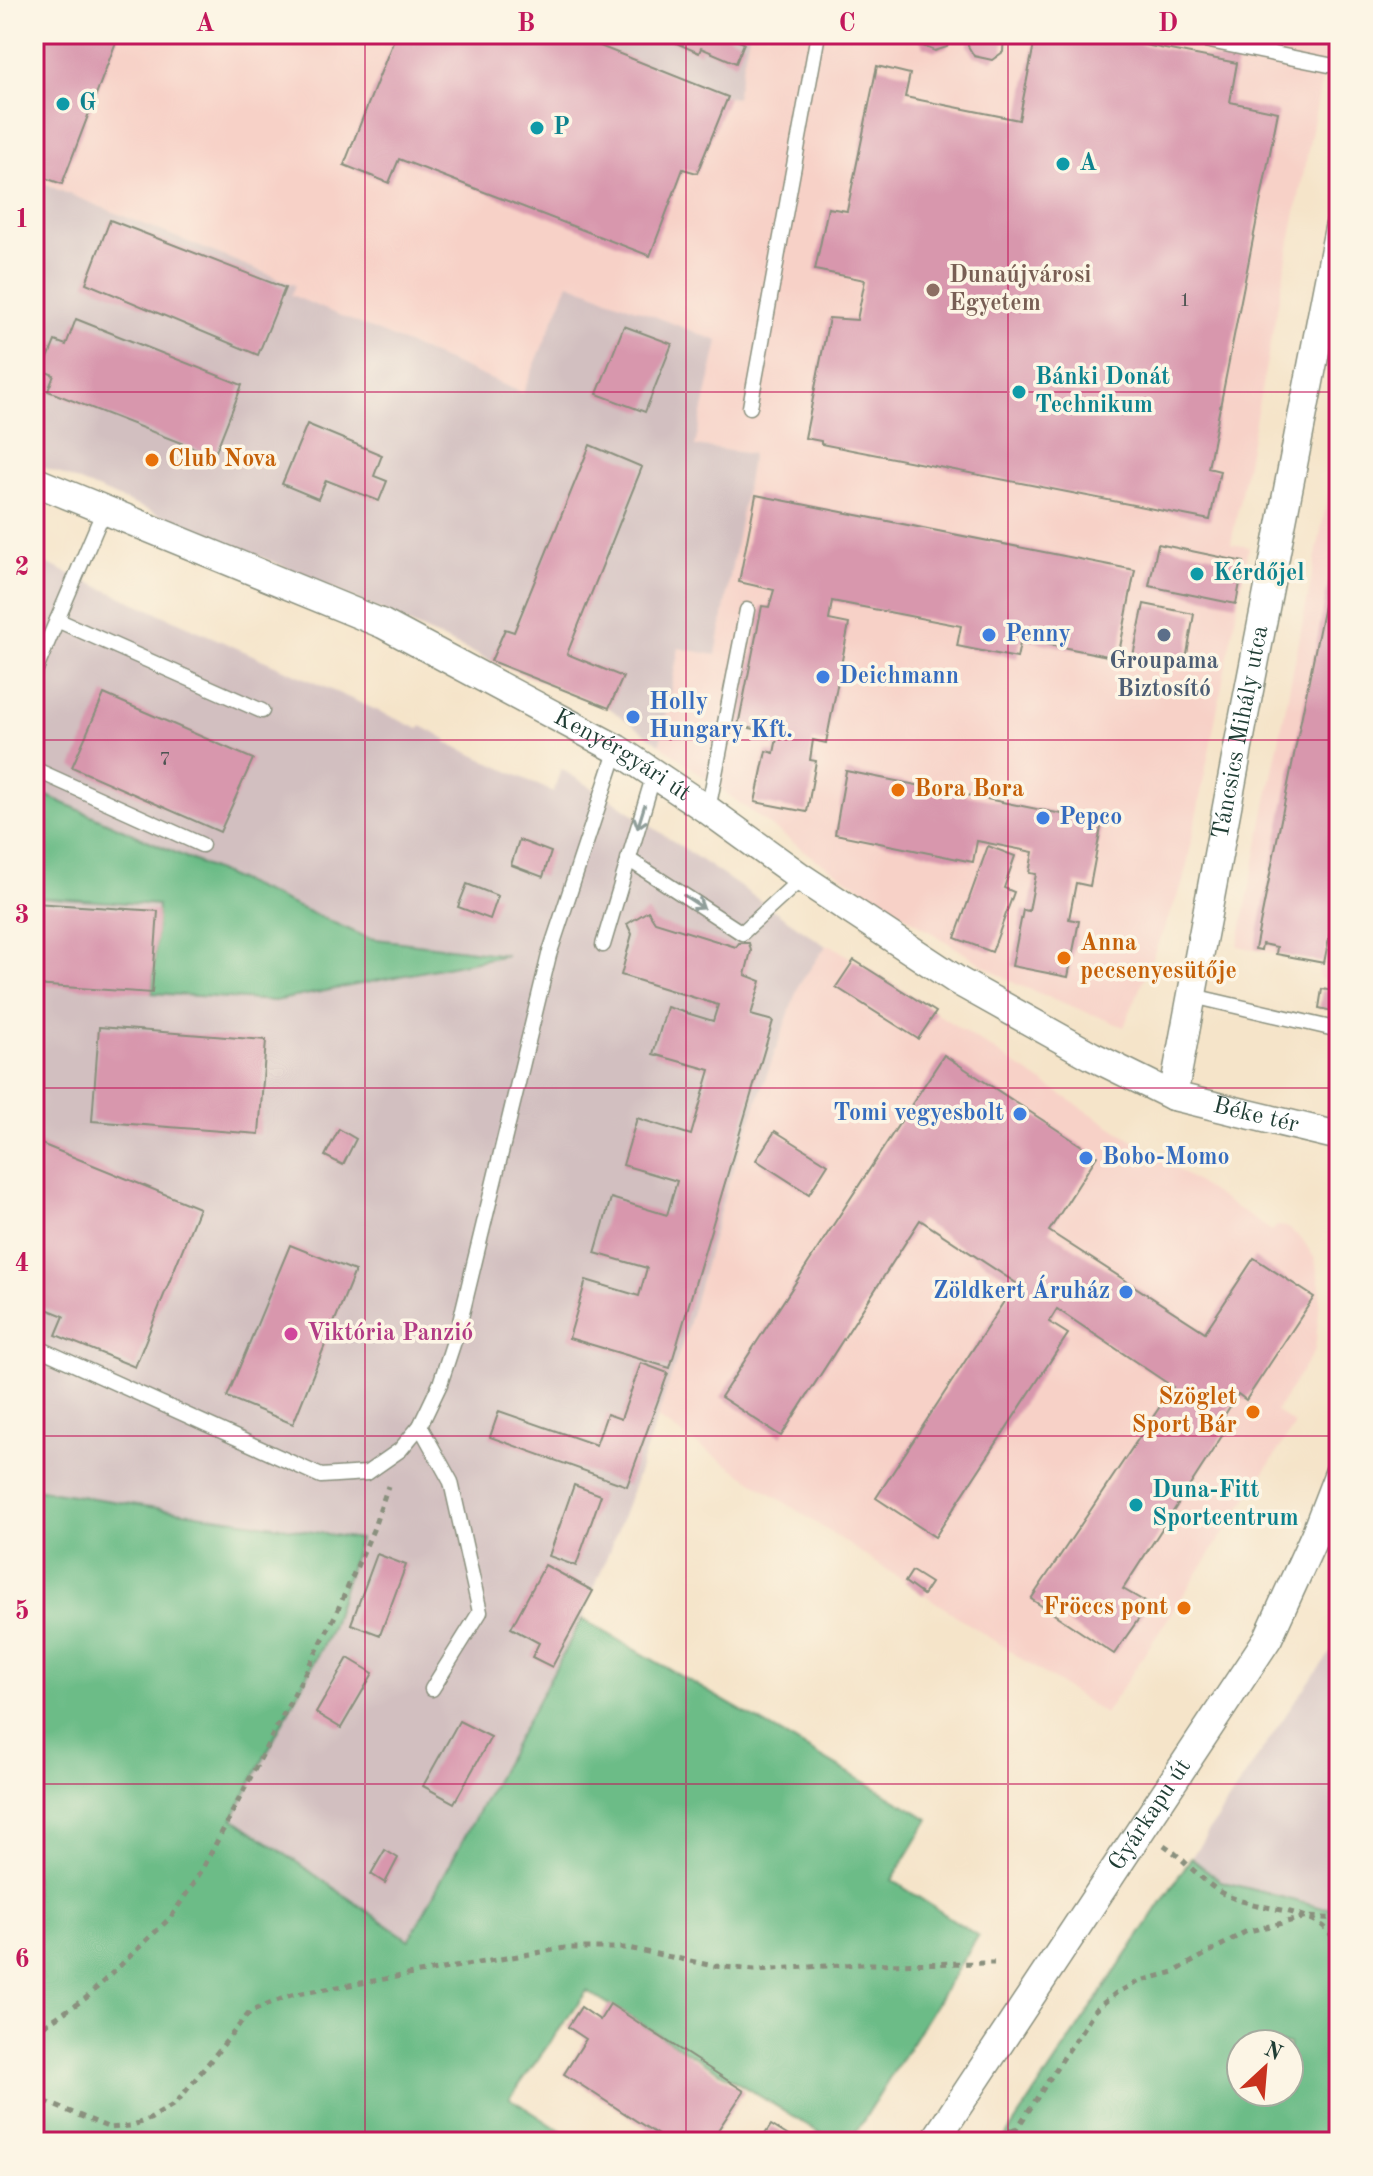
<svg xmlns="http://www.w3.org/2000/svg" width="1373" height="2176" viewBox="0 0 1373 2176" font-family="'Old Standard TT',serif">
	<rect width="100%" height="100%" fill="#fcf5e5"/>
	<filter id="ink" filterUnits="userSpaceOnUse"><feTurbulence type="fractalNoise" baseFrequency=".0125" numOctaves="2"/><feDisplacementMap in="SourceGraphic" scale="16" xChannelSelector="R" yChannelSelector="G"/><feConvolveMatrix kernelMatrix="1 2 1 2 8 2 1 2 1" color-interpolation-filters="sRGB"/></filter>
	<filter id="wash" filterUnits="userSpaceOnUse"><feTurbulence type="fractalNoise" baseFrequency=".006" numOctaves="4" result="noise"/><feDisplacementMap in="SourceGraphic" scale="32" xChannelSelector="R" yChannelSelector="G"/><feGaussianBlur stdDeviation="1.8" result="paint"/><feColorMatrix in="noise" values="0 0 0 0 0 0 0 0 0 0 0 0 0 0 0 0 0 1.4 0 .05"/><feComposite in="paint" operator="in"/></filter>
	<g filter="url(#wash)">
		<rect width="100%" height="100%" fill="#f5e4c9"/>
		<g fill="#f7d1c7">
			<path d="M 34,34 L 325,34 L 382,45 L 387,34 L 571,34 L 736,98 L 749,34 L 1336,34 L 1334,42 L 1329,43 L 1231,544 L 1249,547 L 1184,880 L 1124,1027 L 1016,984 L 991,970 L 811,856 L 660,744 L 679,648 L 716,654 L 752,454 L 695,446 L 524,394 L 290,295 L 294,285 L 34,180 Z"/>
			<path d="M 1339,440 L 1339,984 L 1321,979 L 1318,975 L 1321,963 L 1238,946 Z"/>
			<path d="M 831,945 L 1272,1231 L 1277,1226 L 1286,1227 L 1302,1239 L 1315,1259 L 1321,1291 L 1315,1350 L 1276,1411 L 1295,1425 L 1105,1714 L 657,1418 L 687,1329 L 727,1186 L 799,985 L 826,946 Z"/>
		</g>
		<g fill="#d2bfc0">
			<path d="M 571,34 L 749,34 L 736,98 L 728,97 Z"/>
			<path d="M 34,180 L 295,285 L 291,295 L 523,393 L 569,283 L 718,341 L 695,446 L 752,454 L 716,655 L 679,648 L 660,744 L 609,708 L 491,661 L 285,567 L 34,463 Z"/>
			<path d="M 34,558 L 419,729 L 421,726 L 446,739 L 446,742 L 553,792 L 561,769 L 616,802 L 826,946 L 799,985 L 727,1186 L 687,1329 L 657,1418 L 622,1519 L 582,1619 L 410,1940 L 233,1818 L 328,1535 L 34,1489 L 34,897 L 158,905 L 152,992 L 368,939 L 34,790 Z"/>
			<path d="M 1339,1641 L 1339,1909 L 1319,1907 L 1221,1881 L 1191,1858 L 1293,1704 Z"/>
		</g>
		<g fill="#6cbc87" stroke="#467c5e" stroke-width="2" fill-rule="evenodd">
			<path d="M 34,790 L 368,938 L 506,955 L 275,1001 L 152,993 L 158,905 L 34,897 Z"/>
			<path d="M 34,1489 L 359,1539 L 330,1631 L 233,1818 L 409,1940 L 582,1619 L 929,1819 L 892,1880 L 978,1936 L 850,2142 L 835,2142 L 587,1991 L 510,2098 L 578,2142 L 34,2142 Z"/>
			<path d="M 1191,1858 L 1221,1881 L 1319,1907 L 1339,1909 L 1339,2142 L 1002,2142 ZM 1241,2044 L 1289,2044 L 1289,2092 L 1241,2092 Z"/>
		</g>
		<g id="blocks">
			<g fill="#d897ad">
				<path d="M 34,34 L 119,34 L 62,184 L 34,174 Z"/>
				<path d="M 396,34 L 570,34 L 728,97 L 697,173 L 683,169 L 650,256 L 399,159 L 389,183 L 344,165 Z"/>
				<path d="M 663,34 L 721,34 L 744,43 L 736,63 L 701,48 L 699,53 L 662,37 Z"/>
				<path d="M 917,34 L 955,34 L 947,47 L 935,51 L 923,46 Z"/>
				<path d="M 969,34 L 1004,34 L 1003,52 L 992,60 L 974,56 L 968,46 Z"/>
				<path d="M 1036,34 L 1088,34 L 1237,63 L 1230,102 L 1278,112 L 1208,468 L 1220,471 L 1210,520 L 821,444 L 821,441 L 805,438 L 829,318 L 857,320 L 865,280 L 815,270 L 828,208 L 847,211 L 877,66 L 910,74 L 905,97 L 1019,120 Z"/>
				<path d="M 110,220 L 285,288 L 258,355 L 86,283 Z"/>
				<path d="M 76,319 L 242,385 L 214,456 L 48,391 L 54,375 L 43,371 L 55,341 L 66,345 Z"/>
				<path d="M 624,326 L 672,344 L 645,412 L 597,394 Z"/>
				<path d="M 307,424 L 382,455 L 374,476 L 387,481 L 379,501 L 326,480 L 318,499 L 282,484 Z"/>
				<path d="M 590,445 L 642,467 L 567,654 L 623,677 L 609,708 L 491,661 L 505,629 L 514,632 Z"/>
				<path d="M 756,495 L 1135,570 L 1118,658 L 1021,639 L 1017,658 L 957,646 L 961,626 L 832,601 L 829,620 L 849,624 L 826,743 L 813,740 L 810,760 L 816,761 L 807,812 L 755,802 L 766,751 L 774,753 L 778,733 L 738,726 L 762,606 L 769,607 L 774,590 L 739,582 Z"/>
				<path d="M 1338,536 L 1339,887 L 1324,963 L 1276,954 L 1277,947 L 1262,944 L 1261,950 L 1255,949 Z"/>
				<path d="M 1158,544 L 1244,562 L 1236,604 L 1149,586 Z"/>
				<path d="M 1144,604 L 1194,614 L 1185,666 L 1133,656 Z"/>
				<path d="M 104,694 L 253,759 L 220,832 L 72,767 Z"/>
				<path d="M 846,771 L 1102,822 L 1090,886 L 1076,883 L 1069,919 L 1079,921 L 1068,977 L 1012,966 L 1023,910 L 1029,911 L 1036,874 L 1029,873 L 1033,852 L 977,841 L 973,862 L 835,834 Z"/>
				<path d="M 519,840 L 551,852 L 543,877 L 511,865 Z"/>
				<path d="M 988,846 L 1015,856 L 1004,888 L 1014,892 L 992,952 L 955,938 Z"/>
				<path d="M 467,884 L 498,896 L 490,919 L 458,907 Z"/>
				<path d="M 34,903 L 158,911 L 152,993 L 34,985 Z"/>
				<path d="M 648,911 L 655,922 L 736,947 L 739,943 L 749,943 L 751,951 L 745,975 L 761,981 L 751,1015 L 773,1021 L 670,1368 L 569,1338 L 586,1280 L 639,1296 L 647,1268 L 595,1253 L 611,1198 L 667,1215 L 677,1181 L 623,1165 L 637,1118 L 691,1135 L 710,1070 L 653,1054 L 667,1007 L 713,1021 L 718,1005 L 621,975 L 632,934 L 627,924 Z"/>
				<path d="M 854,960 L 936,1012 L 918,1039 L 836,987 Z"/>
				<path d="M 1322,989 L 1339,992 L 1337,1012 L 1319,1008 Z"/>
				<path d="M 99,1027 L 266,1040 L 259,1134 L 92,1121 Z"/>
				<path d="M 944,1055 L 1097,1156 L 1049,1231 L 1205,1332 L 1254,1258 L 1314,1297 L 1246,1400 L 1238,1394 L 1224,1416 L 1231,1422 L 1123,1589 L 1149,1604 L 1114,1654 L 1031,1599 L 1173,1387 L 1057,1309 L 1049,1322 L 1068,1334 L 935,1537 L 876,1498 L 1016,1283 L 920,1220 L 781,1436 L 721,1397 Z"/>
				<path d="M 339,1129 L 356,1139 L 343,1165 L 325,1156 Z"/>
				<path d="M 775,1131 L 828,1164 L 809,1194 L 756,1160 Z"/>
				<path d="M 34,1141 L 199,1208 L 135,1367 L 56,1335 L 64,1316 L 34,1304 Z"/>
				<path d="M 290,1245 L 355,1271 L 293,1424 L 227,1397 Z"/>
				<path d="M 641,1363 L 668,1373 L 627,1486 L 490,1437 L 499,1411 L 596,1445 L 607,1414 L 621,1419 Z"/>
				<path d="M 574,1485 L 601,1495 L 576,1566 L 549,1556 Z"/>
				<path d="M 377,1554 L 406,1565 L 380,1635 L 351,1624 Z"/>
				<path d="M 545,1565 L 593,1591 L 552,1667 L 532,1657 L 539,1643 L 511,1628 Z"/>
				<path d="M 912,1571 L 931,1583 L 923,1595 L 905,1582 Z"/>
				<path d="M 348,1658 L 373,1673 L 341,1728 L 316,1713 Z"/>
				<path d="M 459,1721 L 491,1737 L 454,1803 L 423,1786 Z"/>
				<path d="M 385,1850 L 398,1858 L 385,1883 L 371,1874 Z"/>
				<path d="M 610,2004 L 744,2091 L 710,2142 L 669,2142 L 564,2074 L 586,2039 L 568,2027 L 581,2007 L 600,2020 Z"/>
				<path d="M 771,2125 L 798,2142 L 760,2142 Z"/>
			</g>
		</g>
	</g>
	<g filter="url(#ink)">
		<use href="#blocks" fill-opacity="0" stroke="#8a907e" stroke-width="2"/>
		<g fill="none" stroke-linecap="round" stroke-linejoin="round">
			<defs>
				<g id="service">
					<path d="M 1175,34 L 1339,67"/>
					<path d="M 750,407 L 818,34"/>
					<path d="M 57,620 L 262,711"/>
					<path d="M 34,674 L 104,510"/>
					<path d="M 34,769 L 202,845"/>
					<path d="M 708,810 L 747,610"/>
					<path d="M 628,859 L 742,933 L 802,878"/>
					<path d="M 603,945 L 654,774"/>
					<path d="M 1193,996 L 1339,1030"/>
					<path d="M 34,1346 L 321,1476 L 367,1473 L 400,1450 L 420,1426 L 440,1384 L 459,1326 L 549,955 L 617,749"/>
					<path d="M 420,1426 L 451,1482 L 480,1612 L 432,1689"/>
				</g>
				<g id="minor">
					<path id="s1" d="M 34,481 L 383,624 L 617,749 L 708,810 L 802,878 L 958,981 L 1092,1056 L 1173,1096 L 1339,1136"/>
					<path id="s2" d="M 1173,1096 L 1243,721 L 1339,228"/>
					<path id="s3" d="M 934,2142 L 1268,1638 L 1315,1535 L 1339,1473"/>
				</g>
			</defs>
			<use href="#service" stroke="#8a907e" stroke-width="17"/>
			<use href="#minor" stroke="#8a907e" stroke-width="31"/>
			<g stroke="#8a907e" stroke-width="5" stroke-dasharray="6 6" stroke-linecap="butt">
				<path d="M 1164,1845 C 1183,1858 1198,1877 1217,1890 C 1247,1910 1297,1906 1323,1926 C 1329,1931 1334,1939 1339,1945"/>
				<path d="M 34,2032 L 86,1998 L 171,1917 L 202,1870 L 335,1616 L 373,1530 L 388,1486"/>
				<path d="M 34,2097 L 110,2128 L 130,2126 L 150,2119 L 176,2103 L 250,2012 L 291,1995 L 565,1948 L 628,1948 L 714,1966 L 755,1970 L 861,1964 L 994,1963"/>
				<path d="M 989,2142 L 1016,2128"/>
				<path d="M 1008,2142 L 1095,2010 L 1116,1993 L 1140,1981 L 1174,1972 L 1245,1932 L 1307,1917 L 1339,1919"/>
			</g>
			<use href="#service" stroke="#fff" stroke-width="14"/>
			<use href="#minor" stroke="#fff" stroke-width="28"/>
		</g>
		<defs><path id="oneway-shaft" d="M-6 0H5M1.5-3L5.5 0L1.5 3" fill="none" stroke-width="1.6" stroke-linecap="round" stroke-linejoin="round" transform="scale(2)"/></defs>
		<g stroke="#8f9e9a">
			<use href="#oneway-shaft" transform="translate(641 817) rotate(107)"/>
			<use href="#oneway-shaft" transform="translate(694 902) rotate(33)"/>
		</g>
	</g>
	<path fill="none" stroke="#c2185b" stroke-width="2" stroke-opacity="0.55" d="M 365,34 L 365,2142M 686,34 L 686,2142M 1008,34 L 1008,2142M 34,392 L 1339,392M 34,740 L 1339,740M 34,1088 L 1339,1088M 34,1436 L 1339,1436M 34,1784 L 1339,1784"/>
	<g fill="#0f9aa8" stroke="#fcf5e5" stroke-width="3">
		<circle cx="63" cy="104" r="8"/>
		<circle cx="537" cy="128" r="8"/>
		<circle cx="1063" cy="164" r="8"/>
		<circle cx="1019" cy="392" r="8"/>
		<circle cx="1197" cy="574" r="8"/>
		<circle cx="1136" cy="1505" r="8"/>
	</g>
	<circle fill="#8d6e63" stroke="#fcf5e5" stroke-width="3" cx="933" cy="290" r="8"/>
	<g fill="#e8710a" stroke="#fcf5e5" stroke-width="3">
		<circle cx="152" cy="460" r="8"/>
		<circle cx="898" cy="790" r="8"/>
		<circle cx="1064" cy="958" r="8"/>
		<circle cx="1253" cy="1412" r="8"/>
		<circle cx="1184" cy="1608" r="8"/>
	</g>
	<g fill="#3f7fe0" stroke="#fcf5e5" stroke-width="3">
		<circle cx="989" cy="635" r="8"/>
		<circle cx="823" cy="677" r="8"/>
		<circle cx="633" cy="717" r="8"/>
		<circle cx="1043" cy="818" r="8"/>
		<circle cx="1020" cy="1114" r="8"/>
		<circle cx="1086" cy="1158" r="8"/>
		<circle cx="1126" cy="1292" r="8"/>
	</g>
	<circle fill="#5c6f8a" stroke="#fcf5e5" stroke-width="3" cx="1164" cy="635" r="8"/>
	<circle fill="#d1479c" stroke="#fcf5e5" stroke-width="3" cx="291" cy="1334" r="8"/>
	<g text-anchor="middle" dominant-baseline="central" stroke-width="7" stroke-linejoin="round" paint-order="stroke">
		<g font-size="20" fill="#4d5452">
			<text x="1185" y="301">1</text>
			<text x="165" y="760">7</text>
		</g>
		<g font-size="24" font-weight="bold" fill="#0d838f" stroke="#fcf5e5" text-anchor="start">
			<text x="79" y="104">G</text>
			<text x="553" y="128">P</text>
			<text x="1079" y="164">A</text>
			<text x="1035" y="378">Bánki Donát<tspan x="1035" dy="28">Technikum</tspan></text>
			<text x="1213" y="574">Kérdőjel</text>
			<text x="1152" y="1491">Duna-Fitt<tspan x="1152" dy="28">Sportcentrum</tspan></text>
		</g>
		<g font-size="24" font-weight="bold" fill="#785e54" stroke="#fcf5e5" text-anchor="start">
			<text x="949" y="276">Dunaújvárosi<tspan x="949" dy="28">Egyetem</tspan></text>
		</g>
		<g font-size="24" font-weight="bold" fill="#c56008" stroke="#fcf5e5" text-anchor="start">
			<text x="168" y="460">Club Nova</text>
			<text x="914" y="790">Bora Bora</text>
			<text x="1080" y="944">Anna<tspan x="1080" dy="28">pecsenyesütője</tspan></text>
			<text x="1237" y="1398" text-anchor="end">Szöglet<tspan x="1237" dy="28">Sport Bár</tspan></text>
			<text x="1168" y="1608" text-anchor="end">Fröccs pont</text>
		</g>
		<g font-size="24" font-weight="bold" fill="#366cbe" stroke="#fcf5e5" text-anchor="start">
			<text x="1005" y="635">Penny</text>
			<text x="839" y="677">Deichmann</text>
			<text x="649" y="703">Holly<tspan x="649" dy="28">Hungary Kft.</tspan></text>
			<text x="1059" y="818">Pepco</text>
			<text x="1004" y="1114" text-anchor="end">Tomi vegyesbolt</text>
			<text x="1102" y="1158">Bobo-Momo</text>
			<text x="1110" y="1292" text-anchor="end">Zöldkert Áruház</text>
		</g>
		<g font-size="24" font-weight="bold" fill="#4e5e75" stroke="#fcf5e5">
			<text x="1164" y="662">Groupama<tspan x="1164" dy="28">Biztosító</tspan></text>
		</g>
		<g font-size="24" fill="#1f3d34" stroke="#fcf5e5">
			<text stroke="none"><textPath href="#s2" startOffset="370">Táncsics Mihály utca</textPath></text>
			<text stroke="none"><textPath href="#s1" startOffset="650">Kenyérgyári út</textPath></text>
			<text stroke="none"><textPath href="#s1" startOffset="1384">Béke tér</textPath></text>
			<text stroke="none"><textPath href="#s3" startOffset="392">Gyárkapu út</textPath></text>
		</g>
		<g font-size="24" font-weight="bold" fill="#b23c85" stroke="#fcf5e5" text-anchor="start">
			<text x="307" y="1334">Viktória Panzió</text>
		</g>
	</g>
	<rect width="1373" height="2176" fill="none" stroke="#fcf5e5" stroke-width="88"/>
	<g transform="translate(1265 2068) rotate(26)"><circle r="38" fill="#fcf5e5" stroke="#a4ab9e" stroke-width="2"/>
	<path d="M0-6L14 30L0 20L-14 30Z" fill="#c8321e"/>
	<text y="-12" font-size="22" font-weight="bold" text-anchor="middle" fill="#1f3d34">N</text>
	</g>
	<rect x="44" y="44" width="1285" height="2088" fill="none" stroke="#c2185b" stroke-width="3"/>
	<g font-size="26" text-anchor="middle" font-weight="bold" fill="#c2185b">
		<text x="205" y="31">A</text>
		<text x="526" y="31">B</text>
		<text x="847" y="31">C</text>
		<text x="1168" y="31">D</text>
		<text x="22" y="227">1</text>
		<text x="22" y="575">2</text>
		<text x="22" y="923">3</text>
		<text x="22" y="1271">4</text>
		<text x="22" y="1619">5</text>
		<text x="22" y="1967">6</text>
	</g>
</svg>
